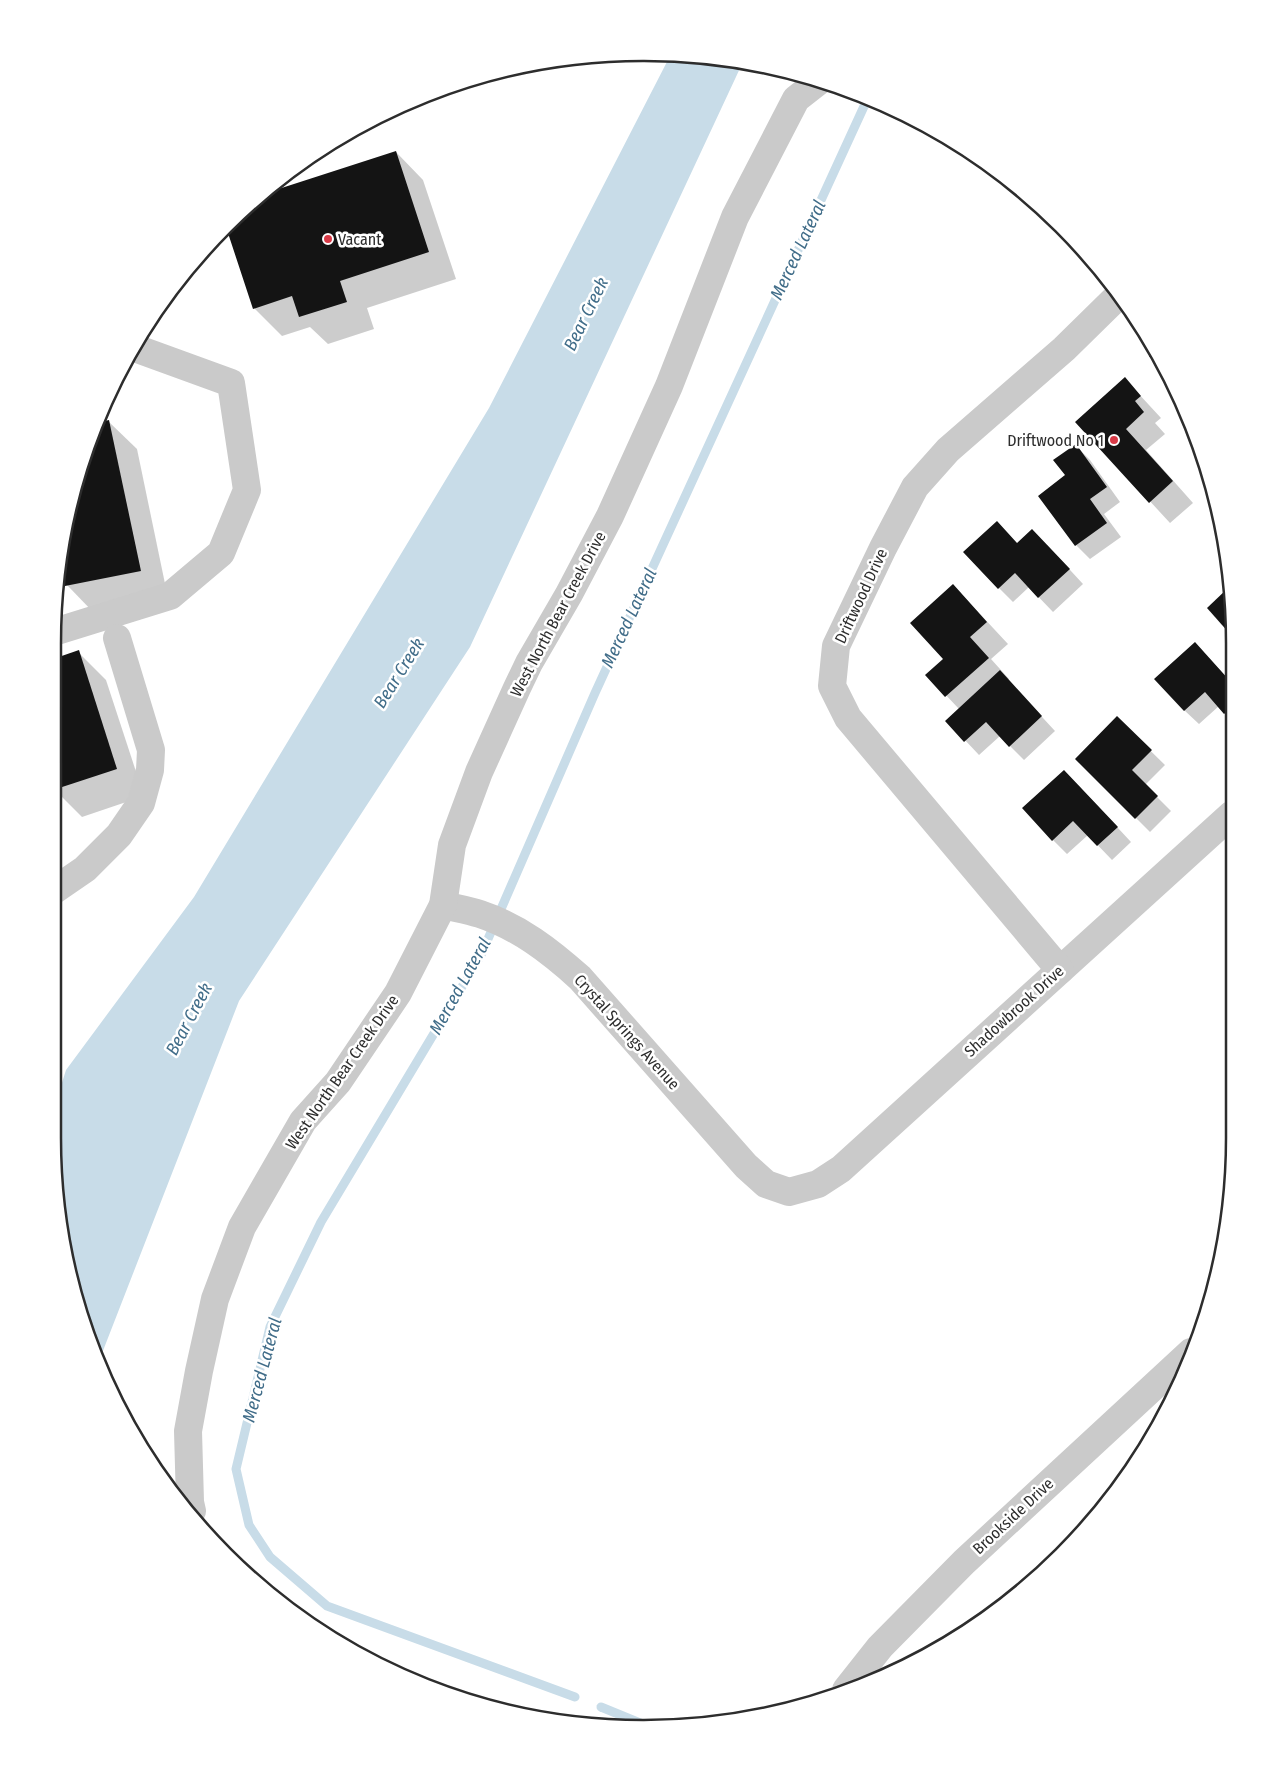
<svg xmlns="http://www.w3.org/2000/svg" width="1287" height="1781" viewBox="0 0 1287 1781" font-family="'Fira Sans Condensed',sans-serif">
	<rect width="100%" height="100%" fill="#fff"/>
	<path fill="#c8dce8" d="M 671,54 L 682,54 L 742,64 L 470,647 L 239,1001 L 99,1361 L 73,1291 L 53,1138 L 53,1111 L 66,1070 L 194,897 L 489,408 Z"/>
	<g fill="#0003">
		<path d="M 396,152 L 423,180 L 456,279 L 367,308 L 374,329 L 328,344 L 310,327 L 282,336 L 254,308 L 254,199 L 265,191 L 267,194 Z"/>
		<path d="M 1125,379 L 1161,418 L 1155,423 L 1165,434 L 1146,450 L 1193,503 L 1170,523 L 1077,422 Z"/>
		<path d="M 109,422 L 137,449 L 168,598 L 94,613 L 67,585 L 61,558 L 64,528 L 95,424 Z"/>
		<path d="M 1075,445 L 1090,460 L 1120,502 L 1104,514 L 1121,537 L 1090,559 L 1076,545 L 1039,496 L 1067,476 Z"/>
		<path d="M 1018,544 L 1047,545 L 1083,584 L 1053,612 L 1029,587 L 1013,602 L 999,588 Z"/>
		<path d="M 953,585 L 1008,644 L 991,659 L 1009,679 L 1008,680 L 1055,731 L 1024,760 L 1000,736 L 979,755 L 947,721 L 959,709 L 927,675 L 944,659 Z"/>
		<path d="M 78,652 L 106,680 L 144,796 L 82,817 L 54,789 L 53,785 L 53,660 Z"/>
		<path d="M 1209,658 L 1230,681 L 1230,719 L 1219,706 L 1199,724 L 1184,710 Z"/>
		<path d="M 1117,718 L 1165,765 L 1145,785 L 1171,811 L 1150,832 L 1077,759 Z"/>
		<path d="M 1078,785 L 1131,842 L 1112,860 L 1088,835 L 1067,854 L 1053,840 Z"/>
	</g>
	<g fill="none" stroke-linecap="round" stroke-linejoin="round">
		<g stroke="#c8dce8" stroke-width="9">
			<path d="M 575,1697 L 327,1606 L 270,1557 L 249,1525 L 236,1469 L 270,1327 L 321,1222 L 481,955 L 595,693 L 866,102"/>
			<path d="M 601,1707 L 640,1723"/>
		</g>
	</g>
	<g fill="#141414">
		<path d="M 396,151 L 429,252 L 340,281 L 347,302 L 299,317 L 292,296 L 253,309 L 226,227 L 254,199 L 263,193 L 263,194 Z"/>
		<path d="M 1156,349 L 1167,372 L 1165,374 L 1149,356 Z"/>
		<path d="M 1125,377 L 1141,396 L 1135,401 L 1144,412 L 1126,429 L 1173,481 L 1149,503 L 1075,422 Z"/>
		<path d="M 109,420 L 141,571 L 65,586 L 61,562 L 64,528 L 96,423 Z"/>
		<path d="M 1076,444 L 1107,487 L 1090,499 L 1107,523 L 1075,546 L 1038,496 L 1065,475 L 1053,460 Z"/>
		<path d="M 997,521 L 1017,543 L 1032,529 L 1070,569 L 1038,598 L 1015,573 L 998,589 L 963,552 Z"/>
		<path d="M 953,584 L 987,622 L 970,637 L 989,658 L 945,697 L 925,675 L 943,659 L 910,623 Z"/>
		<path d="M 1228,588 L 1230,589 L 1230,634 L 1207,608 Z"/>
		<path d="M 1195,642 L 1230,681 L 1230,709 L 1224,714 L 1205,692 L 1184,711 L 1154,679 Z"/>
		<path d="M 79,650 L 117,769 L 53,790 L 53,659 Z"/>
		<path d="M 1000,670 L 1042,716 L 1009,747 L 986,722 L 964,742 L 945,721 Z"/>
		<path d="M 1117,716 L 1152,750 L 1132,770 L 1158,796 L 1135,819 L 1075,759 Z"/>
		<path d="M 1064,770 L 1118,827 L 1097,846 L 1073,821 L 1052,841 L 1022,808 Z"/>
	</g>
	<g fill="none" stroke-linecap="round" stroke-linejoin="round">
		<g stroke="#cacaca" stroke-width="28">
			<path d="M 54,632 L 170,596 L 221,553 L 247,490 L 231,383 L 132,347"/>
			<path d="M 53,891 L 85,869 L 119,835 L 141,803 L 150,770 L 151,750 L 117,638"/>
			<path d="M 443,905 C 455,908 468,910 480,914 C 519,927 550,951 580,978 L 746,1166 L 766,1184 L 789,1192 L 818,1184 L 841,1169 L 1231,815"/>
			<path d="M 1060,970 L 848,718 L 832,686 L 836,646 L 883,548 L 915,487 L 948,450 L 1064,349 L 1118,296"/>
			<path d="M 192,1511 L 190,1502 L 188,1431 L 199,1371 L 215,1299 L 242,1227 L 303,1121 L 338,1082 L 398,993 L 443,905 L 452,845 L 479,772 L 517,688 L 529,663 L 569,594 L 610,516 L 669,386 L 735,217 L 796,99 L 819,81"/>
			<path d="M 846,1690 L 880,1647 L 964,1562 L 1191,1352"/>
		</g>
	</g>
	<g fill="#d83a47" stroke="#fff" stroke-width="2">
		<circle cx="328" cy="239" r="5"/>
		<circle cx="1114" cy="440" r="5"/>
	</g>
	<g text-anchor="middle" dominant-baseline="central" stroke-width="5" stroke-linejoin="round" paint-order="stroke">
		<g font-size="16" fill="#2d2d2d" stroke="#fff" text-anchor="start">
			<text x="338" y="239">Vacant</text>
			<text x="1104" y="440" text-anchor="end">Driftwood No 1</text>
		</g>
		<g font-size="16" fill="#2d2d2d" stroke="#fff">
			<text transform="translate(861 596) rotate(-65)">Driftwood Drive</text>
			<text transform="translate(558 614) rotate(-62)">West North Bear Creek Drive</text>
			<text transform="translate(1014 1011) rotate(-42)">Shadowbrook Drive</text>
			<text transform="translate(627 1032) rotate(48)">Crystal Springs Avenue</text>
			<text transform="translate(342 1072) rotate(-55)">West North Bear Creek Drive</text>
			<text transform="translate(1013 1516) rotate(-43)">Brookside Drive</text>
		</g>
		<g font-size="18" font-style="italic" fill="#416d89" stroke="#fff">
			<text transform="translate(798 250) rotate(-65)">Merced Lateral</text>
			<text transform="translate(586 314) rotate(-64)">Bear Creek</text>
			<text transform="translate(629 618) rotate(-65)">Merced Lateral</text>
			<text transform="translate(399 673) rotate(-58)">Bear Creek</text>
			<text transform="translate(460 986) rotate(-61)">Merced Lateral</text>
			<text transform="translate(189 1019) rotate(-62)">Bear Creek</text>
			<text transform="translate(262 1370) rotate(-75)">Merced Lateral</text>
		</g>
	</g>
	<path d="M0 0H1287V1781H0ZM643 61H644A582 582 0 0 1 1226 643V1138A582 582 0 0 1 644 1720H643A582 582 0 0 1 61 1138V643A582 582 0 0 1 643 61Z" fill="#fff" fill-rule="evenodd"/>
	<path fill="none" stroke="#2d2d2d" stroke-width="2.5" d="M643 61H644A582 582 0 0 1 1226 643V1138A582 582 0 0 1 644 1720H643A582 582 0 0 1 61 1138V643A582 582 0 0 1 643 61Z"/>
</svg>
